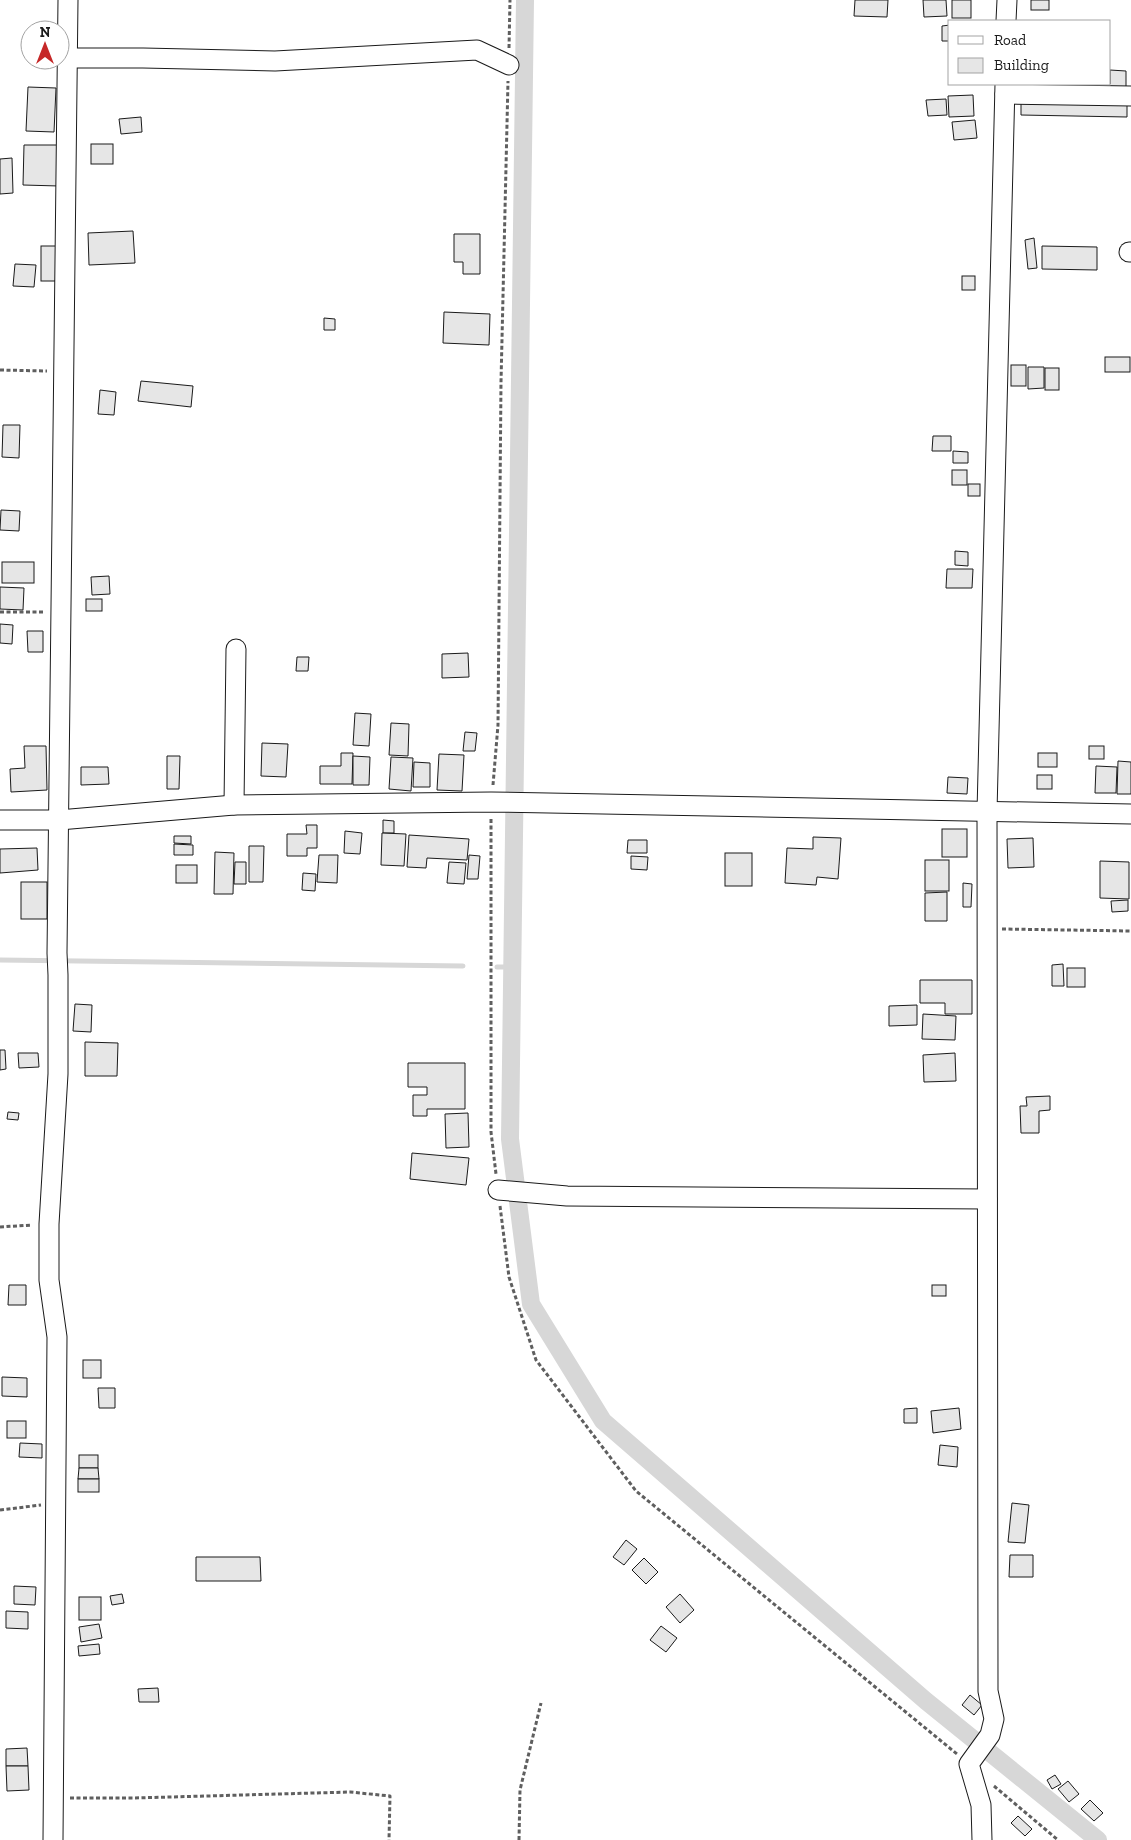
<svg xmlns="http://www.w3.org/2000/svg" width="1131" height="1840" viewBox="0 0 1131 1840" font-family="'Zilla Slab',serif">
	<rect width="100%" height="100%" fill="#fff"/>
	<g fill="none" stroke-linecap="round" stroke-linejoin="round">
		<g stroke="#d7d7d7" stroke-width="5">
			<path d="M 0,960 L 463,966"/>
			<path d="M 497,967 L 512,967"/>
		</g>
		<path stroke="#d7d7d7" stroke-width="18" d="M 525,0 L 510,1139 L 531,1304 L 603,1421 L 926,1701 L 1098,1840"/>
	</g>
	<g fill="#e6e6e6" stroke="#1a1a1a">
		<path d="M 855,0 L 888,0 L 887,17 L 854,16 Z"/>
		<path d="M 923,0 L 946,0 L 947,16 L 924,17 Z"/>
		<rect x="952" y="0" width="19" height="18"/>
		<rect x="1031" y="0" width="18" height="10"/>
		<path d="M 950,25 L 950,41 L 942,41 L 942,26 Z"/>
		<path d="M 1110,70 L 1126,71 L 1126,93 L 1024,91 L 1025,84 L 1110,84 Z"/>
		<path d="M 28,87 L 56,88 L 54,132 L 26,131 Z"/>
		<path d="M 973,95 L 974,116 L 949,117 L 948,96 Z"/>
		<path d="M 1021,96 L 1127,99 L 1127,117 L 1021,115 Z"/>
		<path d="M 946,99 L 947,115 L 928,116 L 926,100 Z"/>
		<path d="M 141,117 L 142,132 L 121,134 L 119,119 Z"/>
		<path d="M 975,120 L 977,138 L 954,140 L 952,122 Z"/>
		<rect x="91" y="144" width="22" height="20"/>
		<path d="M 24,145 L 59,145 L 59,186 L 23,185 Z"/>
		<path d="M 12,158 L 13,193 L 0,194 L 0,159 Z"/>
		<path d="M 133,231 L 135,263 L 89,265 L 88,233 Z"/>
		<path d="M 454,234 L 480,234 L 480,274 L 463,274 L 463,262 L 454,262 Z"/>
		<path d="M 1034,238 L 1037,268 L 1028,269 L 1025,240 Z"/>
		<rect x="41" y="246" width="16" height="35"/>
		<path d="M 1042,246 L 1097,247 L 1097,270 L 1042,269 Z"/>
		<path d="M 15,264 L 36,265 L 34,287 L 13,286 Z"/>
		<rect x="962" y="276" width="13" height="14"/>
		<path d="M 444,312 L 490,314 L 489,345 L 443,343 Z"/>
		<path d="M 324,318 L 335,319 L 335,330 L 324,330 Z"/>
		<rect x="1105" y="357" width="25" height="15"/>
		<rect x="1011" y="365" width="15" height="21"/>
		<path d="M 1028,367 L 1044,367 L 1044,388 L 1028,389 Z"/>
		<rect x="1045" y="368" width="14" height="22"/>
		<path d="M 141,381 L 193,386 L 191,407 L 138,401 Z"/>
		<path d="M 100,390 L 116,392 L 114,415 L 98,414 Z"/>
		<path d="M 3,425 L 20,425 L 19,458 L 2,457 Z"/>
		<path d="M 933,436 L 951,436 L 951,451 L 932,451 Z"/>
		<path d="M 953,451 L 968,452 L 968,463 L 953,463 Z"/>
		<rect x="952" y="470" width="15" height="15"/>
		<rect x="968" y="484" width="12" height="12"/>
		<path d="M 1,510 L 20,511 L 19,531 L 0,530 Z"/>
		<path d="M 955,551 L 968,552 L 968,566 L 955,565 Z"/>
		<rect x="2" y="562" width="32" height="21"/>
		<path d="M 947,569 L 973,569 L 972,588 L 946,588 Z"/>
		<path d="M 109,576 L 110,594 L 92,595 L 91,577 Z"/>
		<path d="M 0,587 L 24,588 L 23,610 L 0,609 Z"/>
		<rect x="86" y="599" width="16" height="12"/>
		<path d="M 0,624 L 13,625 L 12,644 L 0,643 Z"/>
		<path d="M 27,631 L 43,631 L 43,652 L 28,652 Z"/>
		<path d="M 468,653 L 469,677 L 442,678 L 442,654 Z"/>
		<path d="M 297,657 L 309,657 L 308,671 L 296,671 Z"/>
		<path d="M 355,713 L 371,714 L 369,746 L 353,745 Z"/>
		<path d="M 391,723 L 409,724 L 408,756 L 389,755 Z"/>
		<path d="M 465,732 L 477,733 L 475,751 L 463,751 Z"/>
		<path d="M 262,743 L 288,744 L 286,777 L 261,776 Z"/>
		<path d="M 24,746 L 46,746 L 47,790 L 11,792 L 10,769 L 25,768 Z"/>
		<rect x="1089" y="746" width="15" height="13"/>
		<path d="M 341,753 L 353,753 L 352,784 L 320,784 L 320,766 L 341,766 Z"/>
		<rect x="1038" y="753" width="19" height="14"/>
		<path d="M 439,754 L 464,755 L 462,791 L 437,790 Z"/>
		<path d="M 167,756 L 180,756 L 179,789 L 167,789 Z"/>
		<path d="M 353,756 L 370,757 L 369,785 L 353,785 Z"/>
		<path d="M 391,757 L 413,758 L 411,791 L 389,789 Z"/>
		<path d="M 1118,761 L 1131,762 L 1131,794 L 1117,794 Z"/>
		<path d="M 414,762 L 430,763 L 430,787 L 413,787 Z"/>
		<path d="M 1096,766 L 1117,767 L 1116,793 L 1095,793 Z"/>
		<path d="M 81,767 L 108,767 L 109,784 L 81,785 Z"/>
		<rect x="1037" y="775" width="15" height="14"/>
		<path d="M 948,777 L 968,778 L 967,794 L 947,793 Z"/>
		<path d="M 383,820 L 394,821 L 394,833 L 383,833 Z"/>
		<path d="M 306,825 L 317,825 L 317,848 L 307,848 L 307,856 L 287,856 L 287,834 L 307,834 Z"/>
		<rect x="942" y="829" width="25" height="28"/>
		<path d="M 345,831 L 362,833 L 360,854 L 344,853 Z"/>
		<path d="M 382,833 L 406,834 L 404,866 L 381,865 Z"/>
		<path d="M 409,835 L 469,839 L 467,860 L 427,858 L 426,868 L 407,867 Z"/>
		<path d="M 174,836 L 191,836 L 191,844 L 174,843 Z"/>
		<path d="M 813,837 L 841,838 L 838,879 L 817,877 L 816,885 L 785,883 L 787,848 L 813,849 Z"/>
		<path d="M 1033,838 L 1034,867 L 1008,868 L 1007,839 Z"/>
		<path d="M 628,840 L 647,840 L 647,853 L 627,853 Z"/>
		<path d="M 174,844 L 193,845 L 193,855 L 174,855 Z"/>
		<path d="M 249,846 L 264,846 L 263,882 L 249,882 Z"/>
		<path d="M 37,848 L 38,870 L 0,873 L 0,849 Z"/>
		<path d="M 215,852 L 234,853 L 233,894 L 214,894 Z"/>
		<rect x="725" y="853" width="27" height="33"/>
		<path d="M 319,855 L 338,855 L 337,883 L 317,882 Z"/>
		<path d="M 469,855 L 480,856 L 478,879 L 467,879 Z"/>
		<path d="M 631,856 L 648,857 L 647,870 L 631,869 Z"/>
		<rect x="925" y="860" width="24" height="31"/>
		<path d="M 1100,861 L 1129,862 L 1129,899 L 1100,898 Z"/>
		<path d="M 235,862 L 246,862 L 246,884 L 234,884 Z"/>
		<path d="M 449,862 L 466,863 L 464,884 L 447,883 Z"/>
		<rect x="176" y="865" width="21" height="18"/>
		<path d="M 303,873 L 316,874 L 315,891 L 302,890 Z"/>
		<rect x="21" y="882" width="26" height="37"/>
		<path d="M 963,883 L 972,884 L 971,907 L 963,907 Z"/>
		<path d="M 947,892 L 947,921 L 925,921 L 925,893 Z"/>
		<path d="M 1128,900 L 1128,911 L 1112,912 L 1111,901 Z"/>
		<path d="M 1063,964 L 1064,986 L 1052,986 L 1052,965 Z"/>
		<rect x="1067" y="968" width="18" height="19"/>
		<path d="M 920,980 L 972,980 L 972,1014 L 945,1014 L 945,1003 L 920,1003 Z"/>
		<path d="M 75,1004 L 92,1005 L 91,1032 L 73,1031 Z"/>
		<path d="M 917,1005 L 917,1025 L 889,1026 L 889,1006 Z"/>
		<path d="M 923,1014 L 956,1016 L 955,1040 L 922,1039 Z"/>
		<path d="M 85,1042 L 118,1043 L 117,1076 L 85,1076 Z"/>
		<path d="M 0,1050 L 5,1050 L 6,1069 L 0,1070 Z"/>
		<path d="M 18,1053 L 38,1053 L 39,1067 L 19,1068 Z"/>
		<path d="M 955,1053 L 956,1081 L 924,1082 L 923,1055 Z"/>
		<path d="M 408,1063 L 465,1063 L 465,1109 L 427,1109 L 427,1116 L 413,1116 L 413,1095 L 427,1095 L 427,1087 L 408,1087 Z"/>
		<path d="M 1050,1096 L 1050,1110 L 1039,1111 L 1039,1133 L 1021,1133 L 1020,1106 L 1027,1106 L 1026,1097 Z"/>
		<path d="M 8,1112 L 19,1113 L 18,1120 L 7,1119 Z"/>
		<path d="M 468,1113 L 469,1147 L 446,1148 L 445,1114 Z"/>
		<path d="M 412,1153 L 469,1158 L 466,1185 L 410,1179 Z"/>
		<path d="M 9,1285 L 26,1285 L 26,1305 L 8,1305 Z"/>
		<rect x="932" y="1285" width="14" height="11"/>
		<rect x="83" y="1360" width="18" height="18"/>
		<path d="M 2,1377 L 27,1378 L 27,1397 L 2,1396 Z"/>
		<path d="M 98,1388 L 115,1388 L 115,1408 L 99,1408 Z"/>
		<path d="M 917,1408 L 917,1423 L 904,1423 L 904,1409 Z"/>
		<path d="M 959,1408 L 961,1429 L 933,1433 L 931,1411 Z"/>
		<rect x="7" y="1421" width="19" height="17"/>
		<path d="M 20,1443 L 42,1444 L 42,1458 L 19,1457 Z"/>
		<path d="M 940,1445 L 958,1447 L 957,1467 L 938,1465 Z"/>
		<rect x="79" y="1455" width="19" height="13"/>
		<path d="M 79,1468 L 98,1468 L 99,1479 L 78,1479 Z"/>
		<rect x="78" y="1479" width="21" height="13"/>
		<path d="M 1012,1503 L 1029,1505 L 1025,1543 L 1008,1542 Z"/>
		<path d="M 626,1540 L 637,1549 L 624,1565 L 613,1557 Z"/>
		<path d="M 1010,1555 L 1033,1555 L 1033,1577 L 1009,1577 Z"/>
		<path d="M 196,1557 L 260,1557 L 261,1581 L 196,1581 Z"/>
		<path d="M 644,1558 L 658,1572 L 646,1584 L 632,1570 Z"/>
		<path d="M 14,1586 L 36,1587 L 35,1605 L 14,1604 Z"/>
		<path d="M 122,1594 L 124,1603 L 112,1605 L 110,1596 Z"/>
		<path d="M 680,1594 L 694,1610 L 680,1623 L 666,1607 Z"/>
		<rect x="79" y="1597" width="22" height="23"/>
		<path d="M 6,1611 L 28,1612 L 28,1629 L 6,1628 Z"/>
		<path d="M 99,1624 L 102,1638 L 81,1642 L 79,1627 Z"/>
		<path d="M 661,1626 L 677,1638 L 666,1652 L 650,1640 Z"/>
		<path d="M 99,1644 L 100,1654 L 79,1656 L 78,1646 Z"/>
		<path d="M 158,1688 L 159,1702 L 139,1702 L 138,1689 Z"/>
		<path d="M 970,1695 L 982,1705 L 974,1715 L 962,1705 Z"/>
		<path d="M 27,1748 L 28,1766 L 6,1766 L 6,1749 Z"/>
		<path d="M 6,1766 L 28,1766 L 29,1790 L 7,1791 Z"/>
		<path d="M 1055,1775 L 1061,1784 L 1052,1789 L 1047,1780 Z"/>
		<path d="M 1068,1781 L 1079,1794 L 1069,1802 L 1058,1789 Z"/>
		<path d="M 1090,1800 L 1103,1813 L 1094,1821 L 1081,1809 Z"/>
		<path d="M 1018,1816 L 1032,1829 L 1025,1836 L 1011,1823 Z"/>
	</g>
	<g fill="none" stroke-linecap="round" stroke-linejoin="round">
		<defs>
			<g id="minor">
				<path d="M 1006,21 L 1007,0"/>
				<path d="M 68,58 L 143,58 L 275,61 L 477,50 L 509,65"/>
				<path d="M 1005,94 L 1131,96"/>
				<path d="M 1129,252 L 1131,252"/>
				<path d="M 234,805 L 236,649"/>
				<path d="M 0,820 L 59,820 L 234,805 L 491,802 L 1131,814"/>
				<path d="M 498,1190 L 567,1196 L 987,1199"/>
				<path d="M 53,1840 L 57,1337 L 49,1280 L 49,1224 L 58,1074 L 58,975 L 57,953 L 68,0"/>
				<path d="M 982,1840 L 981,1805 L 969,1764 L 990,1735 L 994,1719 L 988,1691 L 987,812 L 1005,84"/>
			</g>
		</defs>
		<use href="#minor" stroke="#1a1a1a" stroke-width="21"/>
		<g stroke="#5f5f5f" stroke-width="3" stroke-dasharray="4 2.5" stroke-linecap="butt">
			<path d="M 509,48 L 510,0"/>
			<path d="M 0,370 L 47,371"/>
			<path d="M 0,612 L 44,612"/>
			<path d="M 493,785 L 498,725 L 501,382 L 508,81"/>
			<path d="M 491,819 L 491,1132 L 496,1174"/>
			<path d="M 1002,929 L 1131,931"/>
			<path d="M 500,1206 L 509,1277 L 536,1360 L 636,1491 L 957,1754"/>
			<path d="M 0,1227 L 32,1225"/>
			<path d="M 0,1510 L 41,1505"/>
			<path d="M 994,1786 L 1058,1840"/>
			<path d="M 70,1798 L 134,1798 L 350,1792 L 390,1796 L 389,1840"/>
			<path d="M 519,1840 L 520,1790 L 541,1703"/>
		</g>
		<use href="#minor" stroke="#fff" stroke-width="19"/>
	</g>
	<rect x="948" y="20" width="162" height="65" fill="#ffffff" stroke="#a3a3a3"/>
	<rect x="958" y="36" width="25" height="8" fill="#ffffff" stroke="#a3a3a3"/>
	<text x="994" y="45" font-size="15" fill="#1a1a1a">Road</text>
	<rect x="958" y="58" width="25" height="15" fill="#e6e6e6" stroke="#a3a3a3"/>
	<text x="994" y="70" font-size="15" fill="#1a1a1a">Building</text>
	<g transform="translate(45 45)"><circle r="24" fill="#ffffff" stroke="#a3a3a3"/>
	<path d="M0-4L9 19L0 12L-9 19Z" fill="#c62828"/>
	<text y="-8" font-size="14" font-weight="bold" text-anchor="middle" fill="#1a1a1a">N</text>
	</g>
</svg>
